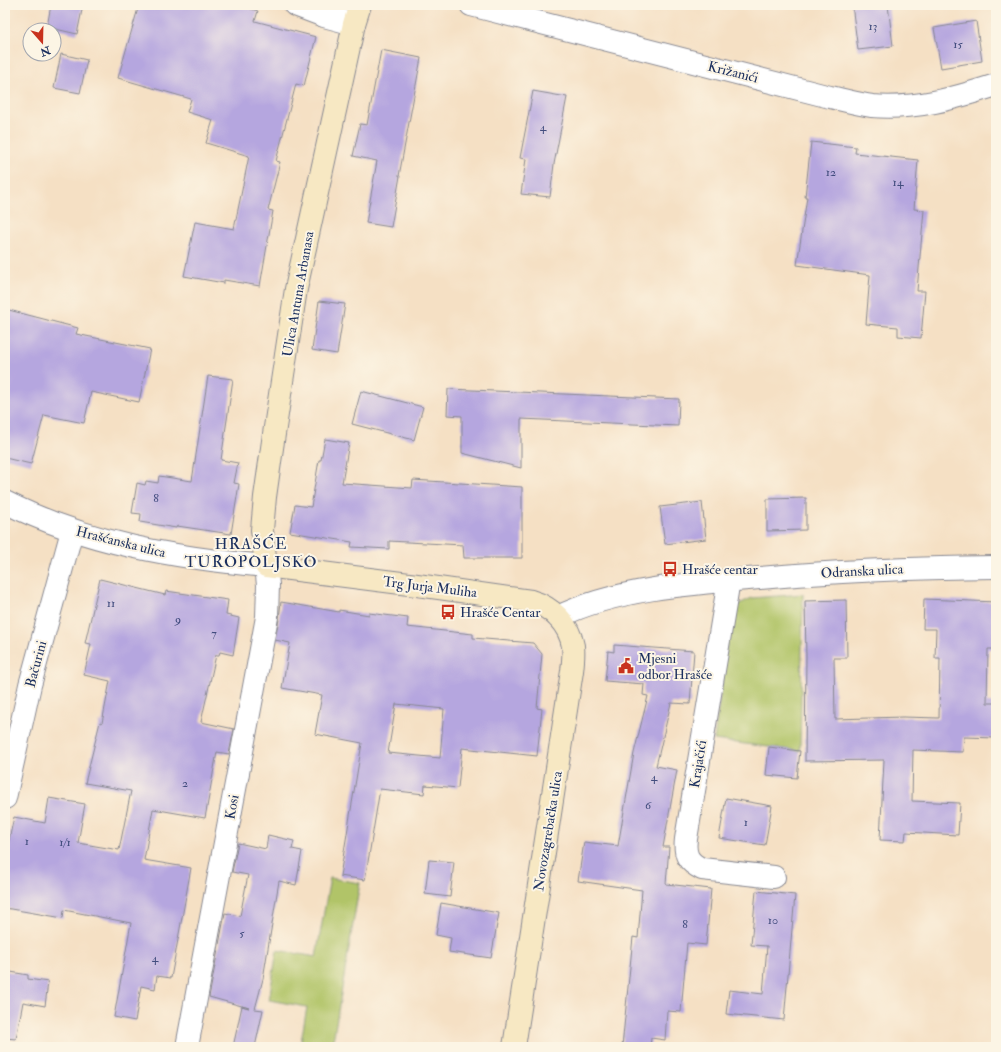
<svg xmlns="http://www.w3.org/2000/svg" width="1001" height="1052" viewBox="0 0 1001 1052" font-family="'IM FELL Double Pica',serif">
	<rect width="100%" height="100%" fill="#fcf5e5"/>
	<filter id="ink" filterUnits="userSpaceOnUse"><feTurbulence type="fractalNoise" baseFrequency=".025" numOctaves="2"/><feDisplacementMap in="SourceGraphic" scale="8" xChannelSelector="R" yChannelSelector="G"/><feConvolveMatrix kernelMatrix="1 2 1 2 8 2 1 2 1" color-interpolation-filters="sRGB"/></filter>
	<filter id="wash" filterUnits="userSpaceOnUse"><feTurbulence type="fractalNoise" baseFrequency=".012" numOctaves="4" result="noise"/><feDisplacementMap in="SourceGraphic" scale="16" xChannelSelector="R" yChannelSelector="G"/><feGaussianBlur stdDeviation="0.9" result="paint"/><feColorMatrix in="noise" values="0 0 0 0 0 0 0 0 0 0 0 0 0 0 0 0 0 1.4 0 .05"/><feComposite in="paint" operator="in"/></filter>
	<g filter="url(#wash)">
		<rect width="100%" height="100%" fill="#f5e0c4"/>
		<g fill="#b1c468" stroke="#667a63">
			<path d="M 803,594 L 800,751 L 714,740 L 731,613 L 739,604 L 752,598 Z"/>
			<path d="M 330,878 L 360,883 L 332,1047 L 300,1047 L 307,1007 L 269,1000 L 277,950 L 316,957 Z"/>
		</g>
		<g id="blocks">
			<g fill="#b5a6df" fill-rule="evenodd">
				<path d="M 51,5 L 83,5 L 77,34 L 47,27 Z"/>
				<path d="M 139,5 L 238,5 L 258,11 L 255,21 L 316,37 L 304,86 L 296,84 L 276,161 L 280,162 L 268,210 L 273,211 L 260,286 L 224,280 L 224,283 L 184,276 L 195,222 L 234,229 L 249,156 L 206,143 L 213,120 L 187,112 L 191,99 L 118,78 Z"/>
				<path d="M 852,5 L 888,5 L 893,46 L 858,50 Z"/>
				<path d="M 976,21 L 982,61 L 941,68 L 934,28 Z"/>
				<path d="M 381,50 L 421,58 L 399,176 L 400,176 L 391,227 L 366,223 L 377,161 L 353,156 L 360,124 L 367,125 Z"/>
				<path d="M 61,54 L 87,60 L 80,93 L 54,88 Z"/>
				<path d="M 533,91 L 567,97 L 554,164 L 550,197 L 521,194 L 526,159 L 520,158 Z"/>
				<path d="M 811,142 L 856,147 L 855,153 L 918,160 L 914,209 L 924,210 L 917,291 L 925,291 L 921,338 L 898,336 L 898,327 L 866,324 L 870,275 L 797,265 L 807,197 L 805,197 Z"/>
				<path d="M 319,301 L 345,304 L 337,354 L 312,350 Z"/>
				<path d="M 5,309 L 78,328 L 76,334 L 150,349 L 139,402 L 91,392 L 84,423 L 44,415 L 31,464 L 5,458 Z"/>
				<path d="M 208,376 L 233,379 L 221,460 L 238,463 L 234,483 L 239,484 L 231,534 L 177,526 L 176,528 L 140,522 L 141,514 L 132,513 L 137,483 L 145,485 L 146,481 L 158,483 L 159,476 L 192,481 Z"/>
				<path d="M 448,389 L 679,399 L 678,426 L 521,419 L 521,468 L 462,453 L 462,416 L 447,415 Z"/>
				<path d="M 361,391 L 423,407 L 414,440 L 352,424 Z"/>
				<path d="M 325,439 L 349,443 L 342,483 L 412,488 L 413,480 L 522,487 L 522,558 L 464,558 L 463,545 L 389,541 L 389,549 L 351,547 L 352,542 L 290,532 L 295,505 L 311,507 L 319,460 L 321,460 Z"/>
				<path d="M 806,498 L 806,530 L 767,531 L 767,499 Z"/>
				<path d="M 702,502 L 706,539 L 665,544 L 660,507 Z"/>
				<path d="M 100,579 L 165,595 L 166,591 L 228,600 L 226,615 L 239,618 L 233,655 L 220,652 L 219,655 L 216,655 L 201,722 L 234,729 L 229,754 L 217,752 L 205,818 L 153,809 L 144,860 L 191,868 L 171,978 L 157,976 L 155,989 L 141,986 L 135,1021 L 114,1017 L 131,923 L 64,910 L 63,918 L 5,908 L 5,858 L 14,817 L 45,823 L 49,798 L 85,804 L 78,843 L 119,850 L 131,791 L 85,783 L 100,722 L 102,723 L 110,681 L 84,675 L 91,644 L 85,643 Z"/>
				<path d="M 924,599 L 996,602 L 996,649 L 988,649 L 987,703 L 996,703 L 996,738 L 964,737 L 963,752 L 913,750 L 912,801 L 960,803 L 958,835 L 906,832 L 905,841 L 880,840 L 884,760 L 805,761 L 806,657 L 805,601 L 846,600 L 847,658 L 834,658 L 835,719 L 903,717 L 939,718 L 940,658 L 935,658 L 936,629 L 923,629 Z"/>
				<path d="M 281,602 L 339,612 L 339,610 L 369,615 L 369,613 L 408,618 L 407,627 L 473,634 L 473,638 L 533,643 L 542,654 L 537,708 L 542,709 L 537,756 L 462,748 L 458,788 L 425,785 L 424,794 L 380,789 L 365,880 L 340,876 L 362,743 L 315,734 L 322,695 L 282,688 L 290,643 L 275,640 L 279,619 ZM 396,704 L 444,709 L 440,758 L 388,753 Z"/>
				<path d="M 614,645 L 694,651 L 690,704 L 671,703 L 656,766 L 677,770 L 663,847 L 669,847 L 666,884 L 711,889 L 706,945 L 687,943 L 681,1012 L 667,1011 L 665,1040 L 651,1038 L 650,1047 L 622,1047 L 633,937 L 638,938 L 642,890 L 578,881 L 584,842 L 618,846 L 634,753 L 648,696 L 643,695 L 644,684 L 605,681 L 608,651 L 614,652 Z"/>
				<path d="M 769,747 L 800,751 L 797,778 L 766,775 Z"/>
				<path d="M 726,798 L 772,806 L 765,845 L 719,838 Z"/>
				<path d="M 268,835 L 294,841 L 292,849 L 302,851 L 296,885 L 279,881 L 263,979 L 255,1009 L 263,1010 L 255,1047 L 233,1047 L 242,1006 L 249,1008 L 209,997 L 225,913 L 240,916 L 248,875 L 232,872 L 238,843 L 266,849 Z"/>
				<path d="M 429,860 L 454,862 L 450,897 L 425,894 Z"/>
				<path d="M 756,891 L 795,895 L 784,1020 L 726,1014 L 729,990 L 763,994 L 767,946 L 751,945 Z"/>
				<path d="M 441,903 L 499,913 L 491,958 L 449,952 L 451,938 L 436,935 Z"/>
				<path d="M 5,971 L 28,975 L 28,979 L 48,982 L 45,1006 L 23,1002 L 16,1039 L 5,1038 Z"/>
			</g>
		</g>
	</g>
	<g filter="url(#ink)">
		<use href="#blocks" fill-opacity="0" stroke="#888891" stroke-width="1"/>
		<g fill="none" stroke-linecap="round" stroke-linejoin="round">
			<defs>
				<g id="minor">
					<path d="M 295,5 L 324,16 L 354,24"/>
					<path d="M 471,5 L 830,97 C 844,100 858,104 872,106 C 914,110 956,98 996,85"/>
					<path d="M 5,502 C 86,543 176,558 266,566 L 268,585 L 267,617 L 187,1047"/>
					<path d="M 729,580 L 686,839 C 684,855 688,862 702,869 L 774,877"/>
					<path d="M 5,798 L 30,685 L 72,531"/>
				</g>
				<path id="tertiary" d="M 558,617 C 616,588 696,583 760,578 C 838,571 917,568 996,567"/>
				<path id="secondary" d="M 360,5 L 354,24 L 296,289 L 274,434 L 265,497 L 262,530 L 266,566 L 417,585 L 531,601 C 552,607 569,624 573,646 C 574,654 573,663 572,671 L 514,1047"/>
			</defs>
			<use href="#minor" stroke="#888891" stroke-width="24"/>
			<use href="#tertiary" stroke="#888891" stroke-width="24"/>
			<use href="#secondary" stroke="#888891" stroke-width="24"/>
			<use href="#minor" stroke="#fff" stroke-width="22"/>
			<use href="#tertiary" stroke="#fff" stroke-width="22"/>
			<use href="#secondary" stroke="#f7e8c3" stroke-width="22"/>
		</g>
	</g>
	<defs>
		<symbol id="bus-bare" viewBox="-9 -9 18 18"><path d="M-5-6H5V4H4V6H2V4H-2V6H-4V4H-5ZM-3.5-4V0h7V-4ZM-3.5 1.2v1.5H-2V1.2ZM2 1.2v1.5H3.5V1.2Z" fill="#c8321e" stroke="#fcf5e5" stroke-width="2.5" paint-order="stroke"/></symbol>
		<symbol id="civic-bare" viewBox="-9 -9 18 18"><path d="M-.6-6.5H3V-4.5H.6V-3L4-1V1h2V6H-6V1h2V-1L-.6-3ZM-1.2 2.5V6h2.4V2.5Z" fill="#c8321e" stroke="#fcf5e5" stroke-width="2.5" paint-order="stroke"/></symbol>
	</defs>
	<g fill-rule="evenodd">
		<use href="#bus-bare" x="659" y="558" width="22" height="22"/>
		<use href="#bus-bare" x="437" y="601" width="22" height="22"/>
		<use href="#civic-bare" x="615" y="655" width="22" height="22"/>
	</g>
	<g text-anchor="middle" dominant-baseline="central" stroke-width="4" stroke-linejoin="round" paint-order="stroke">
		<g font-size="12" fill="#424d7e">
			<text x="873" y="26">13</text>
			<text x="958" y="44">15</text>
			<text x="543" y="127">4</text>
			<text x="831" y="172">12</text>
			<text x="898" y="182">14</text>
			<text x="156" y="498">8</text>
			<text x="111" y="603">11</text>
			<text x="178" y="619">9</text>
			<text x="214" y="633">7</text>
			<text x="654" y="777">4</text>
			<text x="185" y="783">2</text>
			<text x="648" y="805">6</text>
			<text x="746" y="822">1</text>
			<text x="27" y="841">1</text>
			<text x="65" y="842">1/1</text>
			<text x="773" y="920">10</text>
			<text x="685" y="924">8</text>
			<text x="242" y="933">5</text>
			<text x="155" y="958">4</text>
		</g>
		<g font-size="14" fill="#1b2f5e" stroke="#fcf5e5">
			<text transform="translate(733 72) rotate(14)">Križanići</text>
			<text transform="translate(298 294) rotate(-80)">Ulica Antuna Arbanasa</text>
			<text transform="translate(121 542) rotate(14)">Hrašćanska ulica</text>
			<text transform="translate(862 571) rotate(-3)">Odranska ulica</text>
			<text transform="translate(430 587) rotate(7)">Trg Jurja Muliha</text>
			<text transform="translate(36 664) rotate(-75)">Bačurini</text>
			<text transform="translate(698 764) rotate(-81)">Krajačići</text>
			<text transform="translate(232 807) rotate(-80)">Kosi</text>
			<text transform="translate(548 831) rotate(-81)">Novozagrebačka ulica</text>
		</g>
		<g font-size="14" fill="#1b2f5e" stroke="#fcf5e5" text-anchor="start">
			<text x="682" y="569">Hrašće centar</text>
			<text x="460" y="612">Hrašće Centar</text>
			<text x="638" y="658">Mjesni<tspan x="638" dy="16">odbor Hrašće</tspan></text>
		</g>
		<g font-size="16" letter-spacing="1" fill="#1b2f5e" stroke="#fcf5e5">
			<text x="251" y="544">HRAŠĆE<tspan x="251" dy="18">TUROPOLJSKO</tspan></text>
		</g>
	</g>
	<rect width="1001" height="1052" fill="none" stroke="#fcf5e5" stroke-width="20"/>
	<g transform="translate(42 42) rotate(160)"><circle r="19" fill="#fcf5e5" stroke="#a2a6af"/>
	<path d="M0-3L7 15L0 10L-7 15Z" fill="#c8321e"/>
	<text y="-6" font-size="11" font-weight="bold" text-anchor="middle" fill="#1b2f5e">N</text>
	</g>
</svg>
